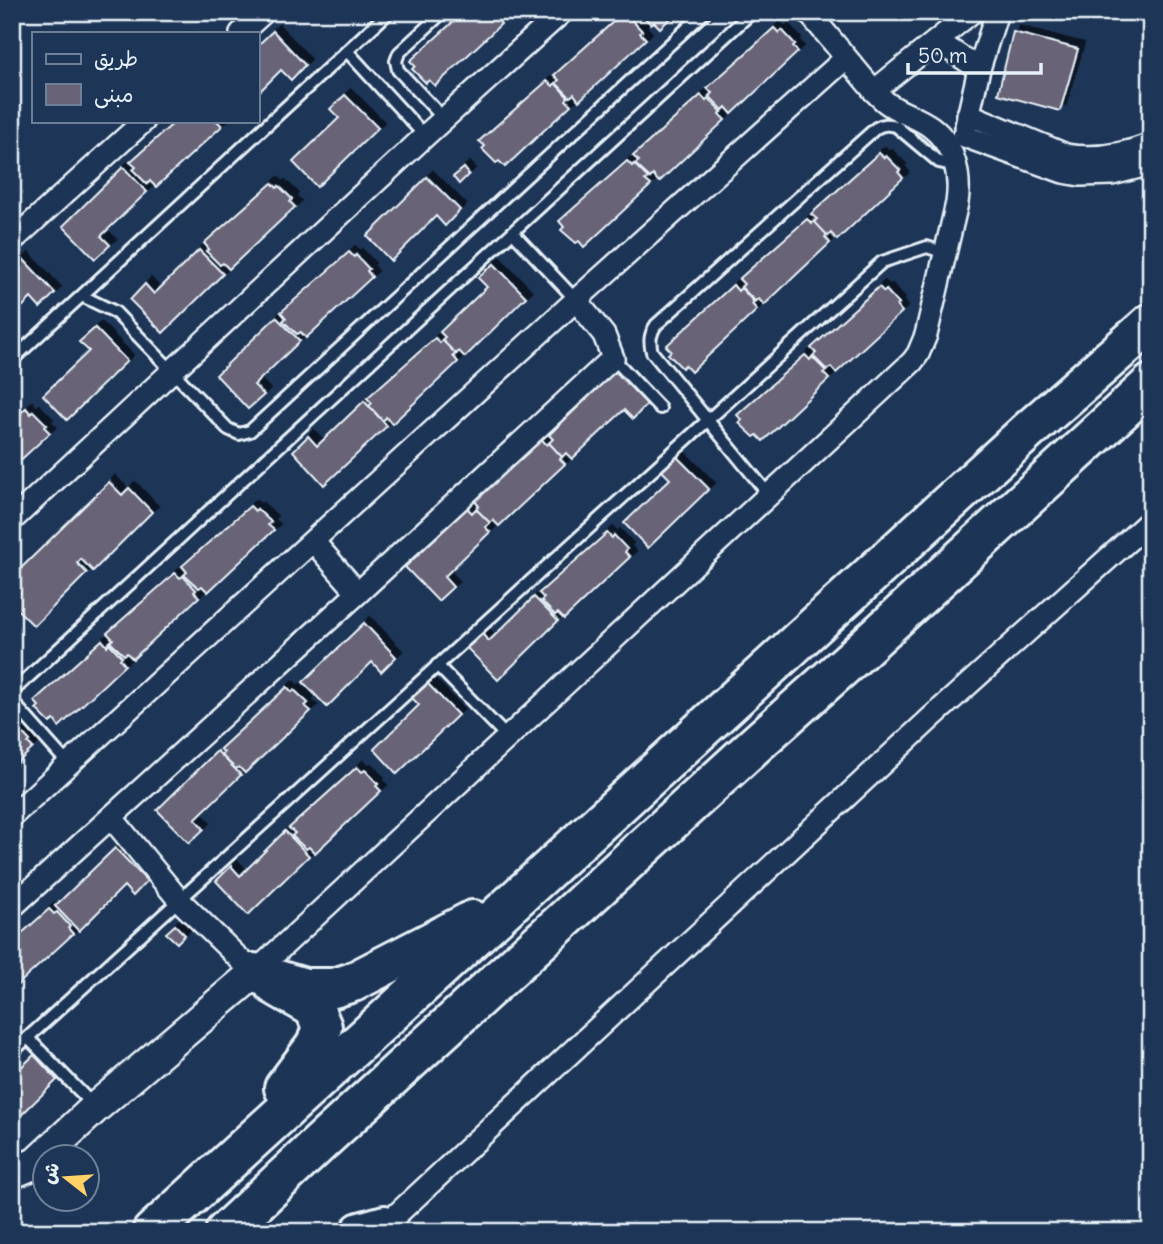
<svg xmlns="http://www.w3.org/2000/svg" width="1163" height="1244" viewBox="0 0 1163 1244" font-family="Delius,'Playpen Sans Arabic',sans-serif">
	<defs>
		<filter id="shadow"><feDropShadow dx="6" dy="-6" stdDeviation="0" flood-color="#0009"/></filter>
	</defs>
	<rect width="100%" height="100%" fill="#1d3557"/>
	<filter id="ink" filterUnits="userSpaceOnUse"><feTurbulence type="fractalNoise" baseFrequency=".0143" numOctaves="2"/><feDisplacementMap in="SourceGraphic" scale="14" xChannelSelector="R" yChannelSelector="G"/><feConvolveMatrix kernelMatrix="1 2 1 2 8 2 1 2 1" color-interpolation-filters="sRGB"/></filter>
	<g filter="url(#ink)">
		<g fill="#686376" stroke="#e8f1f8" stroke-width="2" filter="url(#shadow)">
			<path d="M 464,12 L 494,12 L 498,17 L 496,19 L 501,24 L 435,86 L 429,80 L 426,83 L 412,69 L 415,66 L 410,61 Z"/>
			<path d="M 639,12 L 677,12 L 660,28 L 654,22 L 651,24 Z"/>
			<path d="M 622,14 L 627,19 L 629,17 L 642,31 L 640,33 L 646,39 L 579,101 L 574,94 L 570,97 L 556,83 L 559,80 L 554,75 Z"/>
			<path d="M 774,28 L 779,33 L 782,30 L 795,44 L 793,46 L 798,52 L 732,114 L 726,107 L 723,110 L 709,96 L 712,93 L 707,88 Z"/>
			<path d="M 273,31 L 305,65 L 291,80 L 281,70 L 257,94 L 257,46 Z"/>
			<path d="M 1013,32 L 1078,49 L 1060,111 L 998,94 Z"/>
			<path d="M 547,81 L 553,86 L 555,83 L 568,97 L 566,100 L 571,105 L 505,167 L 499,161 L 496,163 L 482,149 L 485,146 L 479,141 Z"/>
			<path d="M 345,95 L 378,128 L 317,187 L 293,162 L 339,118 L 330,109 Z"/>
			<path d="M 701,95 L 706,101 L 708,98 L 722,112 L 719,114 L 725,120 L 659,182 L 653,175 L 650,178 L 635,164 L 639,161 L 633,156 Z"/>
			<path d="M 176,121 L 217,121 L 222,126 L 156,187 L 150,181 L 147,184 L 133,170 L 136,167 L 130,162 Z"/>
			<path d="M 879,153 L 884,158 L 886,156 L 900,170 L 898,172 L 903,178 L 837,240 L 831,233 L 828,236 L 814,222 L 817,219 L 811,214 Z"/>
			<path d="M 627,161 L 632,166 L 634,164 L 648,178 L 645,180 L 651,185 L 584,247 L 579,241 L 576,243 L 561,230 L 564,227 L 559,221 Z"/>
			<path d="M 123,167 L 147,192 L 101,236 L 110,245 L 95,259 L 63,226 Z"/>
			<path d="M 464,168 L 469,174 L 459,184 L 453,177 Z"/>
			<path d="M 427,177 L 460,210 L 445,226 L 436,216 L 391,261 L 367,236 Z"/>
			<path d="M 272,183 L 277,188 L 279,186 L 292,199 L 290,202 L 295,207 L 229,269 L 223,263 L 220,265 L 206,251 L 209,249 L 204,243 Z"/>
			<path d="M 807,219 L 812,224 L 814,221 L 827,235 L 825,237 L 830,243 L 764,305 L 759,299 L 755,301 L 741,287 L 744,284 L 739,279 Z"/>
			<path d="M 199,250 L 223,274 L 163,333 L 130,300 L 145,284 L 154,294 Z"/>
			<path d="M 349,252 L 354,257 L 356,255 L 369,269 L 367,271 L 372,277 L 306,338 L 301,332 L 297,334 L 283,321 L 286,318 L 281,312 Z"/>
			<path d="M 23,259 L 55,293 L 40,308 L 31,298 L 12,317 L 12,269 Z"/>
			<path d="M 494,264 L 526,297 L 465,357 L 459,351 L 456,354 L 442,340 L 445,337 L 440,332 L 487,287 L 478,278 Z"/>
			<path d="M 733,285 L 738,291 L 741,288 L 754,302 L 752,304 L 757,310 L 691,372 L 685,365 L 682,368 L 668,354 L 671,351 L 666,346 Z"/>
			<path d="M 879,287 L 884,292 L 886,290 L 899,304 L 897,306 L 902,312 L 836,373 L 831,367 L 827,370 L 813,356 L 816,353 L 811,348 Z"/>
			<path d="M 276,317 L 300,341 L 254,385 L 264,395 L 248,409 L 216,375 Z"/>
			<path d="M 95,328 L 127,361 L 67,420 L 43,395 L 89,351 L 79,342 Z"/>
			<path d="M 435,338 L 440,343 L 442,340 L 456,354 L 453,356 L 458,362 L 392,424 L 386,417 L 383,421 L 369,406 L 372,403 L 367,398 Z"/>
			<path d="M 805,355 L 810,360 L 812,357 L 826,371 L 823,373 L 829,379 L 763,441 L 757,435 L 754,437 L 739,423 L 742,420 L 737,415 Z"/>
			<path d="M 615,371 L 647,404 L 633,419 L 624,410 L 572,459 L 566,453 L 562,457 L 549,443 L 553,439 L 549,435 Z"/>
			<path d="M 364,401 L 387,426 L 324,485 L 293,451 L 308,436 L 317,446 Z"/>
			<path d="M 26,408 L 31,414 L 33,411 L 47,425 L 44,427 L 50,433 L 12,468 L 12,421 Z"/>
			<path d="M 542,440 L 547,445 L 549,443 L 562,457 L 560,459 L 565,464 L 499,526 L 493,520 L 490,523 L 476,509 L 479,506 L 474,500 Z"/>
			<path d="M 676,456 L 709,489 L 648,548 L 624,523 L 670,479 L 661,470 Z"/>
			<path d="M 109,482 L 122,495 L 129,488 L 152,512 L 93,571 L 81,559 L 77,563 L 87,573 L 34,626 L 12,604 L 12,600 L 20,593 L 12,585 L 12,577 Z"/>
			<path d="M 250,506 L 255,511 L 257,509 L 271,522 L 268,525 L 274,530 L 208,592 L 202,586 L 199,588 L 184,575 L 187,572 L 182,566 Z"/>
			<path d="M 467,508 L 472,513 L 476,509 L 490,523 L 485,527 L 490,532 L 444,577 L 453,587 L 438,601 L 405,567 Z"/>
			<path d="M 607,533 L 612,538 L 614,535 L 627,549 L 625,552 L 630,557 L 564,619 L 558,613 L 555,615 L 541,601 L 544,598 L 539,593 Z"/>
			<path d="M 175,573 L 180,578 L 183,576 L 196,590 L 194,592 L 199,597 L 133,659 L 127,653 L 124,655 L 110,642 L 113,639 L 107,633 Z"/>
			<path d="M 534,597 L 558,621 L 498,680 L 466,647 L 480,632 L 489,641 Z"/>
			<path d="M 364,623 L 396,657 L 381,672 L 372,662 L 327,707 L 303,682 Z"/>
			<path d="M 102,640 L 107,646 L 109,643 L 122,657 L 120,659 L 125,665 L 59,727 L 54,720 L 50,723 L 36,709 L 39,706 L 34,701 Z"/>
			<path d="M 426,682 L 458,715 L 397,774 L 374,749 L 419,705 L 410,696 Z"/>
			<path d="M 287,687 L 292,692 L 294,690 L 308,703 L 305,706 L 311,711 L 245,773 L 239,767 L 236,769 L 221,755 L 224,752 L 220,749 Z"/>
			<path d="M 12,727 L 14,729 L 17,727 L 30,741 L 28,743 L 33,748 L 12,768 Z"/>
			<path d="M 217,751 L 241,775 L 195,819 L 204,829 L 189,843 L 157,810 Z"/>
			<path d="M 357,767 L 362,772 L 365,770 L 378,784 L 376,786 L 381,791 L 315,853 L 309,847 L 306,849 L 292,836 L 295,833 L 289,828 Z"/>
			<path d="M 285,831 L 309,856 L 248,915 L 216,881 L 231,866 L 240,876 Z"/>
			<path d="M 115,848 L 147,881 L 133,896 L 124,886 L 79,931 L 55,906 Z"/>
			<path d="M 49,909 L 54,914 L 57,912 L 70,926 L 68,928 L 73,934 L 12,990 L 12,942 Z"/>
			<path d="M 175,925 L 185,935 L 177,943 L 166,933 Z"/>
			<path d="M 34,1055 L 57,1080 L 12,1124 L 12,1076 Z"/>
		</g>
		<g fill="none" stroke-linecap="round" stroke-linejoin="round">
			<defs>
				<g id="lane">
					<path d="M 443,12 L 399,53 L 396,61 L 398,70 L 444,119"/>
					<path d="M 347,51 L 425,136"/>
					<path d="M 513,233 L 576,300"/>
					<path d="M 82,296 L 115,312 L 228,429 L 239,434 L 250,431 L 705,12"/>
					<path d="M 613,358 L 660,408"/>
					<path d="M 12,360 L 389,12"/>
					<path d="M 769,495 L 652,352 C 649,341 650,334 656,325 L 876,128 C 883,124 888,124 896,126 L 939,162 L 956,166"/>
					<path d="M 437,665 L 508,738"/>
					<path d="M 12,692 L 752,12"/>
					<path d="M 12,701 L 69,765"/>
					<path d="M 28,1038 L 94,1106"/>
					<path d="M 12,1052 L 882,262 L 927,247 L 945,253"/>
				</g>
				<g id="street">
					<path d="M 241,33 L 264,12"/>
					<path d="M 937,41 L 979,69"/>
					<path d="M 874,91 L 972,12"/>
					<path d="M 968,114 L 1066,155 C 1096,160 1123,155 1151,144"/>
					<path d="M 966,126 L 979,69 L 997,12"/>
					<path d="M 964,136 L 1063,172 L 1080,175 L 1112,174 L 1151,164"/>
					<path d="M 12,241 L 144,121"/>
					<path d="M 12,520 L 425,136 L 562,12"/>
					<path d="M 313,541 L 358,593"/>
					<path d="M 12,816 L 576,300 L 846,58"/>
					<path d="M 111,817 L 179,900 L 254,973 L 912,362 L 918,354 L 926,335 L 957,203 C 961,176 955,145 931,127 C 918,117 900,113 887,103 C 882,99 878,95 874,91 L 808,12"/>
					<path d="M 12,907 L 358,593 L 613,358 L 604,335 L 576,300"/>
					<path d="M 380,1230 L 932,717 L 1151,520"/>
				</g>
				<path id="secondary" d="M 12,1173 L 36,1163 L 95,1108 L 254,973"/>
				<g id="highway">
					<path d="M 254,973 L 305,988 L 334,988 L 353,982 L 473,920"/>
					<path d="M 274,985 L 314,1008 L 322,1027 L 316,1045 L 284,1088"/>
					<path d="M 152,1232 L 1029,430 L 1151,323"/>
					<path d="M 225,1232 L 321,1142 L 756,744 L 855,656 L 1151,384"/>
					<path d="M 360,1232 L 385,1225"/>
				</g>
			</defs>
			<use href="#lane" stroke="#e8f1f8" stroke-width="16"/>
			<use href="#street" stroke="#e8f1f8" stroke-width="26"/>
			<use href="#secondary" stroke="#e8f1f8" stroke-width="35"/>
			<use href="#highway" stroke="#e8f1f8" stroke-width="44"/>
			<use href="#lane" stroke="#1d3557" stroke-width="10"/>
			<use href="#street" stroke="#1d3557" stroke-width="21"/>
			<use href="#secondary" stroke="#1d3557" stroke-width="30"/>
			<use href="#highway" stroke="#1d3557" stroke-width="38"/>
		</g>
	</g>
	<rect width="1163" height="1244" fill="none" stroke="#1d3557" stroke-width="42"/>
	<rect x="21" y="21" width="1121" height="1202" fill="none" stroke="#e8f1f8" stroke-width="2.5" filter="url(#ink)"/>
	<rect x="32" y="32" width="228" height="91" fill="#1d3557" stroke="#6e8097" stroke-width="2"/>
	<rect x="46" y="54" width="35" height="10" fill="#1d3557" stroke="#6e8097" stroke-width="2"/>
	<text x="94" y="66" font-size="21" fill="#e8f1f8">طريق</text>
	<rect x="46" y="84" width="35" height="21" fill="#686376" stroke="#6e8097" stroke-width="2"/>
	<text x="94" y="102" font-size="21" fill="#e8f1f8">مبنى</text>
	<g transform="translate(66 1178) rotate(287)"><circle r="33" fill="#1d3557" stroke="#6e8097" stroke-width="2"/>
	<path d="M0-5L12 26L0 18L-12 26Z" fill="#ffd166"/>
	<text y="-10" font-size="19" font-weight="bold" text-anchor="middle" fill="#e8f1f8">ش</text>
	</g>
	<path d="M908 63v10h133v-10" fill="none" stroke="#e8f1f8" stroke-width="3.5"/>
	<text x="918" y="63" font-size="21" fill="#e8f1f8" stroke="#1d3557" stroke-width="5" paint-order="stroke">50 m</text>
</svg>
